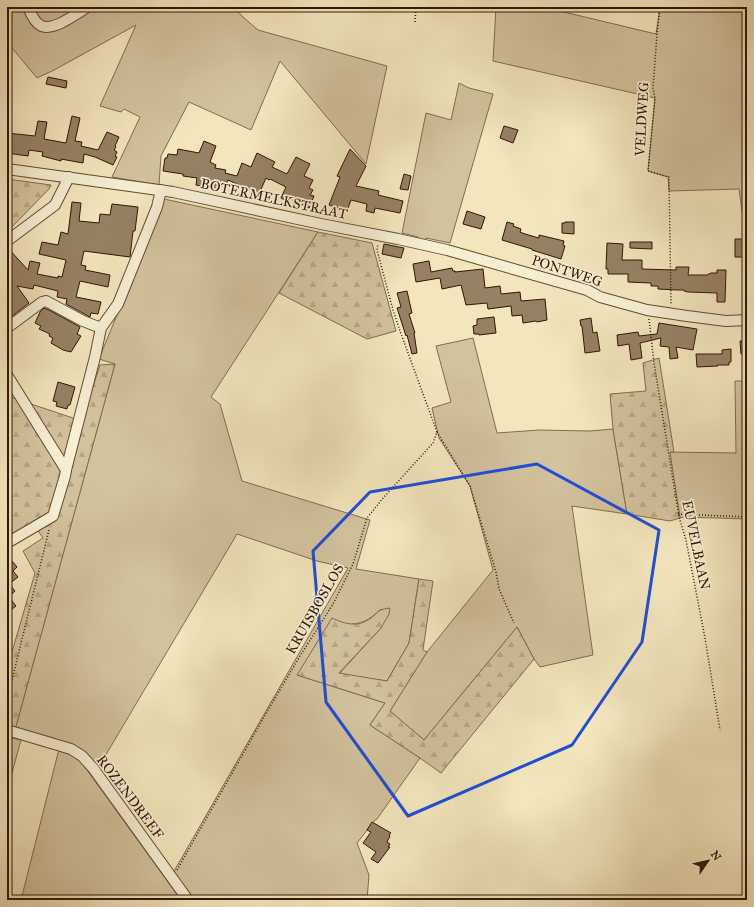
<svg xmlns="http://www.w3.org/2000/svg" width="754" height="907" viewBox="0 0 754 907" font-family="'IM FELL Great Primer',serif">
	<defs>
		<pattern id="forest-firs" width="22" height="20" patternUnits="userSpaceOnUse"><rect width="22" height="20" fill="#d2c29d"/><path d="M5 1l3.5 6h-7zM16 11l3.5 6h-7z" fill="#b5a686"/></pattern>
	</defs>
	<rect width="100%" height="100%" fill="#f3e6bd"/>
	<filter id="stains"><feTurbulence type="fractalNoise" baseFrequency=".005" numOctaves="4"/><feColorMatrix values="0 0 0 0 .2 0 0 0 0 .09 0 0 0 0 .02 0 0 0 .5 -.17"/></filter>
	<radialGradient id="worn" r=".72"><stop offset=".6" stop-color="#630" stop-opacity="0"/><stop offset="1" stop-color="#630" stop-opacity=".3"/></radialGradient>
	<g fill="#d2c29d" stroke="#826b50">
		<path d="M 7,7 L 24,7 L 40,30 L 54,31 L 81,17 L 93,7 L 234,7 L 243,17 L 258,30 L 387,66 L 366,164 L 280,61 L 251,130 L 189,102 L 161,156 L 159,185 L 112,177 L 140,117 L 124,109 L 121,112 L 100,106 L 136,25 L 54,70 L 37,78 L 7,42 Z"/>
		<path d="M 32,7 L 82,7 L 76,12 L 49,23 L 38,19 Z"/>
		<path d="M 496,7 L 543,7 L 656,34 L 660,7 L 747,7 L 747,246 L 739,189 L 669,191 L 668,177 L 648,171 L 655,98 L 493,61 Z"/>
		<path d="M 459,83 L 469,88 L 493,94 L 450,243 L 426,238 L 425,240 L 418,238 L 418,237 L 402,233 L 426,113 L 451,120 Z"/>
		<path d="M 164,199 L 318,232 L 211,397 L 220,404 L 242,481 L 370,520 L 356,569 L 419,579 L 409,643 L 387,681 L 339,674 L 381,628 L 381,609 C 369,620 362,625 345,624 L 297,675 L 385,703 L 370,725 L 420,758 L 377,819 L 375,820 L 357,843 L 369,875 L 367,900 L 193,900 L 173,873 L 348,568 L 317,561 L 237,534 L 98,768 L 72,746 L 15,730 L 115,364 L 99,359 Z"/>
		<path d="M 473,338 L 497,433 L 539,430 L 590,431 L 613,429 L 627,514 L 572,506 L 593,655 L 540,667 L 534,659 L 517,627 L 424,740 L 390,711 L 427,652 L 493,570 L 470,486 L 439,438 L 432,408 L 451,402 L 436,346 Z"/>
		<path d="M 735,381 L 747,381 L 747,519 L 684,517 L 680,518 L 669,452 L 736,453 Z"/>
		<path d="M 7,737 L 21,740 L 7,791 Z"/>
		<path d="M 59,749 L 76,758 L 84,766 L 181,900 L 21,900 Z"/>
	</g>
	<g fill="url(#forest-firs)" stroke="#826b50">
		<path d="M 7,179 L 51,185 L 49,189 L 7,232 Z"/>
		<path d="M 318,232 L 372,243 L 396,331 L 367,339 L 279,293 Z"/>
		<path d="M 659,358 L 674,452 L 670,452 L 680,518 L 670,521 L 627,514 L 613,429 L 610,394 L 646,391 L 643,363 Z"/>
		<path d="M 115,364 L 15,730 L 7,728 L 7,669 L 35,573 L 23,551 L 43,538 L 34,525 L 7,539 L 7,396 L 82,421 L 100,365 Z"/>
		<path d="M 419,579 L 433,581 L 423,650 L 427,652 L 390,711 L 424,740 L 517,627 L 534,659 L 441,773 L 420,758 L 370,725 L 385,703 L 297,675 L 332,618 C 345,624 358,628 371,618 C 380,611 377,610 390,608 L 389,614 L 381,628 L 339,673 L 387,681 L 409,643 Z"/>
	</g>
	<g fill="#968164" stroke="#321403">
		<path d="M 48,77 L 67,81 L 66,88 L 46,84 Z"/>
		<path d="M 72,116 L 80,118 L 75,141 L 82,142 L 81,146 L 98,150 L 107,132 L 119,137 L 115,146 L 116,147 L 114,150 L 117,152 L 115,156 L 117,157 L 113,165 L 95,157 L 84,154 L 83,163 L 61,159 L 61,161 L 42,156 L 43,152 L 29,150 L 28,156 L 7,153 L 7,133 L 35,136 L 38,121 L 47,122 L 44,139 L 66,143 Z"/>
		<path d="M 504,126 L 518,130 L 513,143 L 500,138 Z"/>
		<path d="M 204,141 L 216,146 L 210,162 L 216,165 L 215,168 L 226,170 L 225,173 L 237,176 L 242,163 L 251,167 L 257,153 L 275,162 L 272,167 L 287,174 L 296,157 L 310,164 L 304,176 L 313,180 L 309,188 L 313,190 L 310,195 L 314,196 L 309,208 L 289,198 L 288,202 L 281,198 L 286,187 L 270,179 L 269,180 L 266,178 L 259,194 L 228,180 L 225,187 L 219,185 L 218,190 L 196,185 L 197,178 L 183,176 L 183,174 L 163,171 L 165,158 L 167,158 L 168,154 L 177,155 L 178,149 L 199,153 Z"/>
		<path d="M 350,149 L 366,166 L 356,186 L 379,191 L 378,195 L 403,201 L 400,213 L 375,208 L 374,213 L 366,211 L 367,204 L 351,200 L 347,211 L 329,205 L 340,177 L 337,176 Z"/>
		<path d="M 404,174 L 411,176 L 408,190 L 400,189 Z"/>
		<path d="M 72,202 L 81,203 L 79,221 L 99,223 L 100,214 L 110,215 L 112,204 L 138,207 L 135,231 L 133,231 L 130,257 L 84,251 L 81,265 L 86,266 L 85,270 L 110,275 L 108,287 L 80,281 L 76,297 L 101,302 L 98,314 L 91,313 L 90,317 L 66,304 L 67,299 L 57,297 L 58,291 L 34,285 L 33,289 L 17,286 L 29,303 L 7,320 L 7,272 L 8,274 L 10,272 L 7,268 L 7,247 L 28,270 L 30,261 L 40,263 L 37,274 L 58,278 L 58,276 L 62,277 L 66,260 L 39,254 L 42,242 L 58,245 L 61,232 L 68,234 Z"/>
		<path d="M 467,211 L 485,217 L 481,229 L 463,224 Z"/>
		<path d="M 507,222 L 514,224 L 513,226 L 521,229 L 520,232 L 525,234 L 539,238 L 539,235 L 564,241 L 563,245 L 565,246 L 561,259 L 532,250 L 532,249 L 502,240 Z"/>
		<path d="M 565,222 L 574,222 L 574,234 L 562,233 L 562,223 L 565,223 Z"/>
		<path d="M 735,239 L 743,239 L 743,247 L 747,247 L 747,257 L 735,257 Z"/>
		<path d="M 630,242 L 652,242 L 652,249 L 630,248 Z"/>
		<path d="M 607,243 L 623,244 L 622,260 L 642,260 L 642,269 L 676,270 L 676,267 L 689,267 L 688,275 L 707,275 L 711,273 L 717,273 L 717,270 L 726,270 L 725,302 L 717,302 L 717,293 L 688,292 L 684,291 L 684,290 L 677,290 L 658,289 L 658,286 L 651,286 L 651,283 L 628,282 L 628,274 L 608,274 L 608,269 L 606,269 Z"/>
		<path d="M 384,244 L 404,248 L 401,258 L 382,254 Z"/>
		<path d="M 429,261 L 431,272 L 452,268 L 453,271 L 455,271 L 455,272 L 483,269 L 485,288 L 500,286 L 501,294 L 520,292 L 521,301 L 545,299 L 547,320 L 537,322 L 536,321 L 523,323 L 522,315 L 512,316 L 511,306 L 488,309 L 487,303 L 466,305 L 461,285 L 442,289 L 440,278 L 416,282 L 413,264 Z"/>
		<path d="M 407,291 L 412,313 L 409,314 L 415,333 L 414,333 L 417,353 L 412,354 L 407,335 L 406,336 L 397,308 L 401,307 L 397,293 Z"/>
		<path d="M 44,308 L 49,310 L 80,327 L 77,334 L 81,336 L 71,352 L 63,350 L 51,343 L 53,338 L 49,336 L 50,334 L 39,329 L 41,326 L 35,323 L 40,312 Z"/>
		<path d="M 494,317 L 496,333 L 479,335 L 479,334 L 474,334 L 473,326 L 477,325 L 477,319 Z"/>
		<path d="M 591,318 L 593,333 L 597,332 L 600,351 L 585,353 L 582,326 L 581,326 L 580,320 Z"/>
		<path d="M 659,323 L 697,329 L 693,350 L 676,347 L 678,358 L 670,359 L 669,347 L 660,346 L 661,338 L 640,343 L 642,358 L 631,360 L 629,344 L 618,346 L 617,335 L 638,332 L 639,336 L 657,334 Z"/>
		<path d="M 740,341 L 747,341 L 747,354 L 741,354 Z"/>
		<path d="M 731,349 L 731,362 L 729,362 L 729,365 L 717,365 L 718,366 L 697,367 L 696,354 L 722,354 L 722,350 Z"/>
		<path d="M 58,382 L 75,387 L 70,405 L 68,405 L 67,409 L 56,406 L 57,402 L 53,401 Z"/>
		<path d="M 12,561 L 17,567 L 13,571 L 18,577 L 9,584 L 15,591 L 9,597 L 16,606 L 7,613 L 7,564 L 8,565 Z"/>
		<path d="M 372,822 L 391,833 L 389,835 L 390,836 L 387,842 L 390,844 L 388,847 L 390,847 L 378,863 L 371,859 L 376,852 L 363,843 L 371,832 L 367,830 Z"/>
	</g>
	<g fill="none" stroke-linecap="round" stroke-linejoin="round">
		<defs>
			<g id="minor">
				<path d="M 28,7 C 36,27 43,32 63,22 C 72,17 79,13 87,7"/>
				<path d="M 7,169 L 173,192 L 321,224 L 398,239 L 447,250 L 587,290 L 600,297 L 647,310 L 687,316 L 726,321 L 747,320"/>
				<path d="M 7,241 L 55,205 L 69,177"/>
				<path d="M 7,328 L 42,302 L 46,301 L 83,321 L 101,328"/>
				<path d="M 7,375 L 66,470"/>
				<path d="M 7,543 L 53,516 L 65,476 L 66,470 L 95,357 L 101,328 L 118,304 L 157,207 L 161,190"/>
				<path d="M 7,730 L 71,749 L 82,756 L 93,768 L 188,900"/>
			</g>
		</defs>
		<use href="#minor" stroke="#624832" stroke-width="12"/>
		<g stroke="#321403" stroke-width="1.5" stroke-dasharray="1 2" stroke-linecap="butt">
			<path d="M 660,7 L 657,34 L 653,88 L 655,98 L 648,171 L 669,177 L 671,304"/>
			<path d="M 415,22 L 416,7"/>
			<path d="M 649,319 L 654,363 L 679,517 L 686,540 L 705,638 L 720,730"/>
			<path d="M 437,432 L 470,486 L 496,572 L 499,589 L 514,623"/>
			<path d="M 678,514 L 747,517"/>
			<path d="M 7,700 L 49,530"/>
			<path d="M 177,870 L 268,710 L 300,656 L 333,604 L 353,564 L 367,518 L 384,497 L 433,443 L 437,432 L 400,331 L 393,310 L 377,250 L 378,244"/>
		</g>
		<use href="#minor" stroke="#f7efd4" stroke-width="10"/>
	</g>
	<path fill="none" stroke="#1d4ed8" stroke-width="3" stroke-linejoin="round" d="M 537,464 L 659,530 L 642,642 L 572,745 L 408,816 L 326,702 L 313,551 L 370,492 Z"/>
	<g text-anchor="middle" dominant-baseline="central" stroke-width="3.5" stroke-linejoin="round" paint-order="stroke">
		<g font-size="14" fill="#321403" stroke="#f7efd4">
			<text transform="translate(642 119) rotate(-87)">VELDWEG</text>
			<text transform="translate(274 199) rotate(12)">BOTERMELKSTRAAT</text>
			<text transform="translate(567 271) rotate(18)">PONTWEG</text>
			<text transform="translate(696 545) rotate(78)">EUVELBAAN</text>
			<text transform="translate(315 609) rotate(-60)">KRUISBOSLOS</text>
			<text transform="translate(130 797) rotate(53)">ROZENDREEF</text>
		</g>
	</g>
	<rect width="754" height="907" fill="none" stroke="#f3e6bd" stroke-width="24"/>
	<rect x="8" y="8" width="738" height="891" fill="none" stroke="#321403" stroke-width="2"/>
	<rect x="12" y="12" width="730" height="883" fill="none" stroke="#321403"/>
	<g transform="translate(708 861) rotate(56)" stroke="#f7efd4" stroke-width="3" paint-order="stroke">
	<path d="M0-3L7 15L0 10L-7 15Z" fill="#321403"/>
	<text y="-6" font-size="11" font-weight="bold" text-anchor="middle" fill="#321403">N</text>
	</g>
	<rect width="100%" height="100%" filter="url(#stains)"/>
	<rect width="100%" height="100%" fill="url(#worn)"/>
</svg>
